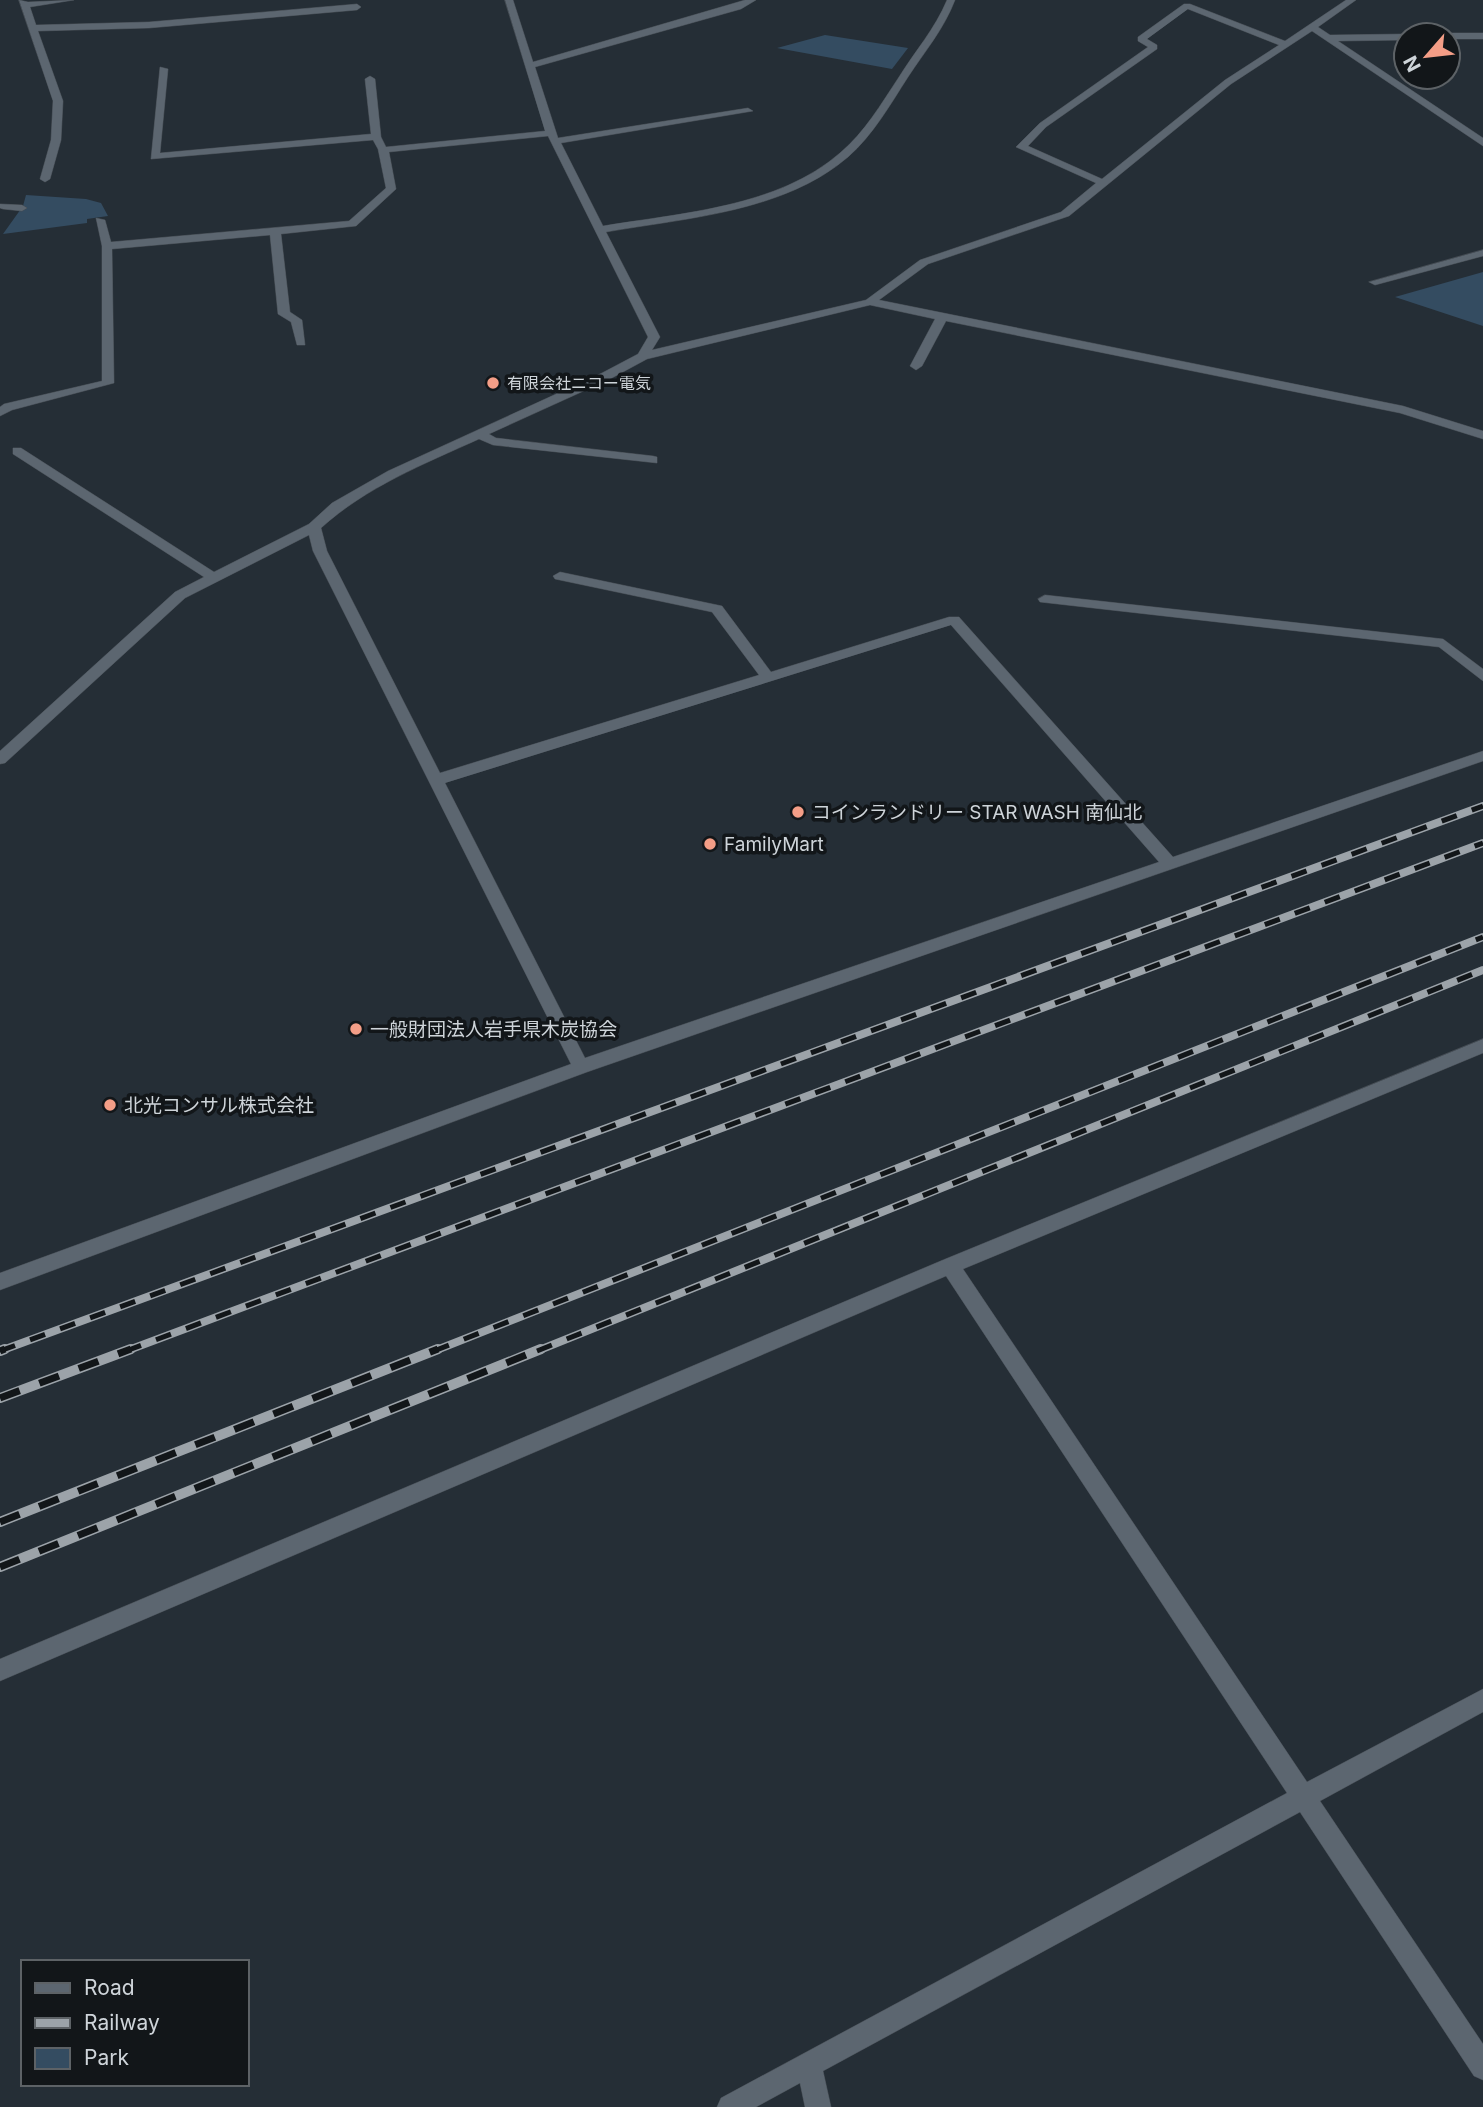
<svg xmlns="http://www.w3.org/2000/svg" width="1483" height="2107" viewBox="0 0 1483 2107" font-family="Inter,'Noto Sans JP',sans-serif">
	<rect width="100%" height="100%" fill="#252e36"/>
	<g fill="#344c61">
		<path d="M 825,35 L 908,48 L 892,69 L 777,48 Z"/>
		<path d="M 26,195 L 86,199 L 101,203 L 108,216 L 87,219 L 87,223 L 3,234 L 23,206 Z"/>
		<path d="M 1483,272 L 1483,326 L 1395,297 Z"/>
	</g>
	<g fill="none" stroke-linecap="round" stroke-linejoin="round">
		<defs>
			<g id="minor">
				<path d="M 19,0 L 28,2 L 74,0 L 30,7 L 36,25 L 149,22 L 357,4 L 361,7 L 357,10 L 149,28 L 38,31 L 63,101 L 61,140 L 50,179 L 45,182 L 40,179 L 51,140 L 53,101 Z"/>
				<path d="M 505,0 L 513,0 L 533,62 L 745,0 L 756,0 L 741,9 L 535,67 L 558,138 L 748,108 L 753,111 L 561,143 L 603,226 C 682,213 778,207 840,153 C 865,132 881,104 899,77 C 915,51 935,29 947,0 L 955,0 C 944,29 925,51 908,77 C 890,105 873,135 848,157 C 784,212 686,218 606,232 L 660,337 L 652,350 L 866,300 L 920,260 L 1061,212 L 1096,183 L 1016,147 L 1040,123 L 1148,47 L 1138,41 L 1138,37 L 1184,4 L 1190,4 L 1285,41 L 1346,0 L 1356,0 L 1318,27 L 1330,35 L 1406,34 L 1409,35 L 1406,35 L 1406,40 L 1338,41 L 1483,138 L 1483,146 L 1312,31 L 1231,84 L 1069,216 L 928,264 L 879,300 L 1403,406 L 1483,431 L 1483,439 L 1400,413 L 946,321 L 922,366 L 916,370 L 910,366 L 935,319 L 870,305 L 647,359 L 610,379 L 489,434 L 496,438 L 653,456 L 657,457 L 657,463 L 493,445 L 479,439 C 424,464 366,487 321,528 L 327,551 L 440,773 L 759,675 L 712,612 L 555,579 L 553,576 L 560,572 L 722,606 L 771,672 L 949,617 L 959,617 L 1173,857 L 1483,751 L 1483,761 L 587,1072 L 0,1290 L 0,1273 L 571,1064 L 313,551 L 309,535 L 185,598 L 5,763 L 0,764 L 0,751 L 175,592 L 204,577 L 13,454 L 13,448 L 21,448 L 214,572 L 309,524 L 332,503 L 388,471 L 602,373 L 638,354 L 648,337 L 548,136 L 389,152 L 396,189 L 356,226 L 281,234 L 290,312 L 302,320 L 305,345 L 297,345 L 291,322 L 278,314 L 270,235 L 112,249 L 114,383 L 12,410 L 0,416 L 0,407 L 4,404 L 102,381 L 102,246 L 96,218 L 105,220 L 111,242 L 349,221 L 386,188 L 378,149 L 373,140 L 151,159 L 160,67 L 168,69 L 160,153 L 371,134 L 365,79 L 370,76 L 375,79 L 381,137 L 386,147 L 545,131 ZM 1188,9 L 1279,45 L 1225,80 L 1102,179 L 1028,146 L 1046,127 L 1157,49 L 1157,45 L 1147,39 ZM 951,625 L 1159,862 L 585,1058 L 445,783 Z"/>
				<path d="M 1448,33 L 1483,33 L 1483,39 L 1448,39 L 1448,35 L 1444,35 Z"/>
				<path d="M 0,204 L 22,205 L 27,208 L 22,211 L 3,209 L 0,208 Z"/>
				<path d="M 1483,250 L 1483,256 L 1375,285 L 1369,282 Z"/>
				<path d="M 1045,595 L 1443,639 L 1483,669 L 1483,681 L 1439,647 L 1040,602 L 1038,599 Z"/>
				<path d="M 1483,1039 L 1483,1053 L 963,1269 L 1307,1782 L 1483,1689 L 1483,1712 L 1320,1801 L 1483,2044 L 1483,2080 L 1474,2076 L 1300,1812 L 823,2071 L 831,2107 L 805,2107 L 800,2083 L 756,2107 L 717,2107 L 721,2098 L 1287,1793 L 946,1276 L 0,1681 L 0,1659 L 943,1260 Z"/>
			</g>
		</defs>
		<use href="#minor" stroke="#444b52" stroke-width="1"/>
		<use href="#minor" fill="#5c6670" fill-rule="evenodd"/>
		<defs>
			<g id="rail-far1">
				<path d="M 0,1351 L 1483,806"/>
				<path d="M 126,1351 L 1483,843"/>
				<path d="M 434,1351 L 1483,937"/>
				<path d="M 537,1351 L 1483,970"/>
			</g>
			<g id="rail">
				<path d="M 0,1351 L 5,1349"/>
				<path d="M 0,1398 L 131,1349"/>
				<path d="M 0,1522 L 438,1349"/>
				<path d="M 0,1567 L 541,1349"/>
			</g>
		</defs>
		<use href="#rail-far1" stroke="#9ca3a9" stroke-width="8"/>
		<use href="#rail" stroke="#9ca3a9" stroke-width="10"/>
		<use href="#rail-far1" stroke="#121619" stroke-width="5" stroke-dasharray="16" stroke-linecap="butt"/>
		<use href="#rail" stroke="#121619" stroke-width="7" stroke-dasharray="21" stroke-linecap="butt"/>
	</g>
	<g fill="#f49e87" stroke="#121619" stroke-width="2.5">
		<circle cx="493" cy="383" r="7"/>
		<circle cx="798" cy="812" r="7"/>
		<circle cx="710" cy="844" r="7"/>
		<circle cx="356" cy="1029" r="7"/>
		<circle cx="110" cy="1105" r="7"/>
	</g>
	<g text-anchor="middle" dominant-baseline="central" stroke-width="7" stroke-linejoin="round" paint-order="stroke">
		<g font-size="16" fill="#ced4d9" stroke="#121619" text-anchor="start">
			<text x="507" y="383">有限会社ニコー電気</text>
		</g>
		<g font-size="19" fill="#ced4d9" stroke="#121619" text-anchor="start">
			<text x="812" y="812">コインランドリー STAR WASH 南仙北</text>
			<text x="724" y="844">FamilyMart</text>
			<text x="370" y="1029">一般財団法人岩手県木炭協会</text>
			<text x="124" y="1105">北光コンサル株式会社</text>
		</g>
	</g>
	<rect x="21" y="1960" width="228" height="126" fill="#121619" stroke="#5d6266" stroke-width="2"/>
	<rect x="35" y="1983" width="35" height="10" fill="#5c6670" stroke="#5d6266" stroke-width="2"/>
	<text x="84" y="1995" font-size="21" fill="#ced4d9">Road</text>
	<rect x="35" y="2018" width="35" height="10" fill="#9ca3a9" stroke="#5d6266" stroke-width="2"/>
	<text x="84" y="2030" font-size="21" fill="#ced4d9">Railway</text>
	<rect x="35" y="2048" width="35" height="21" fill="#344c61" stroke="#5d6266" stroke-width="2"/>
	<text x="84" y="2065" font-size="21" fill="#ced4d9">Park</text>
	<g transform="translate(1427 56) rotate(242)"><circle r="33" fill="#121619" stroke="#5d6266" stroke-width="2"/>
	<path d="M0-5L12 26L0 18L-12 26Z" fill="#f49e87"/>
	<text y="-10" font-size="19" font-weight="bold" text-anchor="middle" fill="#ced4d9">N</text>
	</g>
</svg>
